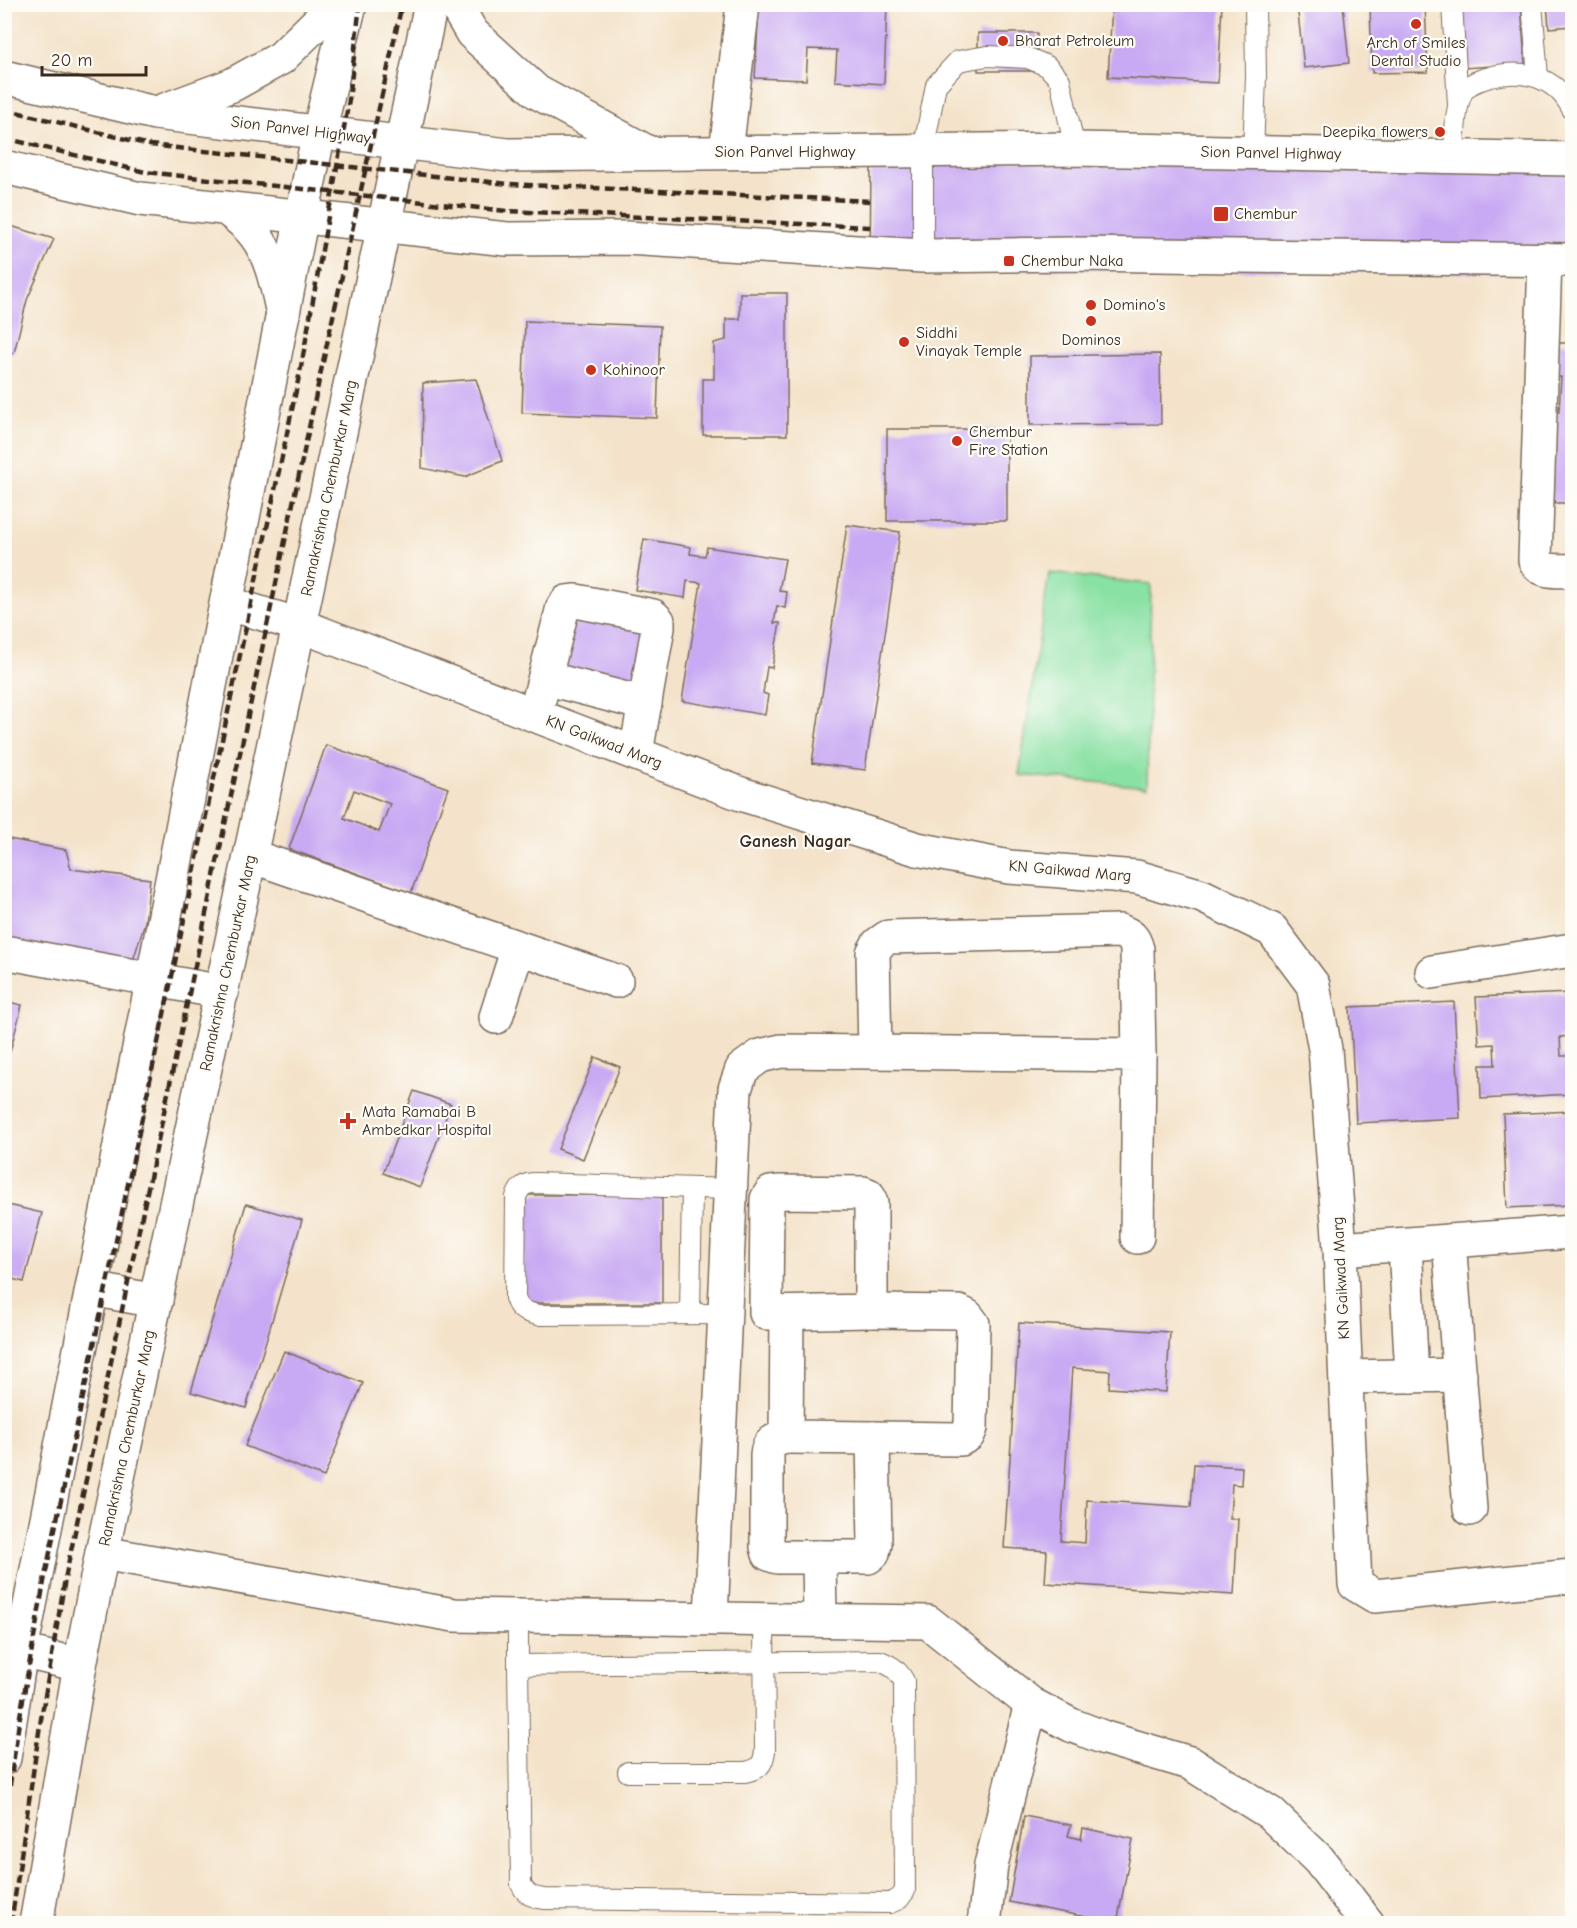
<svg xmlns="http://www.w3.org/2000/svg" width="1577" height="1928" viewBox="0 0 1577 1928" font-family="'Comic Neue',sans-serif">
	<rect width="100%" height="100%" fill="#fdfcf7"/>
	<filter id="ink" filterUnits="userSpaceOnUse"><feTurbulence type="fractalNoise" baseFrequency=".0167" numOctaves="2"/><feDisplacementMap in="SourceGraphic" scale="12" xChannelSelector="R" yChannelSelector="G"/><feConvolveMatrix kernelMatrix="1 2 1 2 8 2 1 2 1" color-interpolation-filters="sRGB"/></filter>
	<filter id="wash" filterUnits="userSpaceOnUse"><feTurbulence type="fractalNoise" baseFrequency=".008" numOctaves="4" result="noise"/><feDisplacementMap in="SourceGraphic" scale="24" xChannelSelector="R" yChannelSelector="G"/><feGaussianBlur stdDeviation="1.35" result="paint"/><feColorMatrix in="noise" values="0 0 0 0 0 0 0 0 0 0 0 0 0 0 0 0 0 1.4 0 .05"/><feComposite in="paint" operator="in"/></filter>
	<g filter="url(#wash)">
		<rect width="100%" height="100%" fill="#f4e3ca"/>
		<path fill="#8ae1a4" stroke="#628661" stroke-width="1.5" d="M 1049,573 L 1151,584 L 1147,787 L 1019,775 Z"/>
		<g id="blocks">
			<g fill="#c8a9f3" fill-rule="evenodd">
				<path d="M 759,4 L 887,4 L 884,84 L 835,81 L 837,50 L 808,49 L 806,80 L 755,78 Z"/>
				<path d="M 1112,4 L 1222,4 L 1218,83 L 1108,77 Z"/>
				<path d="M 1297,4 L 1343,4 L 1349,63 L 1304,68 Z"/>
				<path d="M 1370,4 L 1425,4 L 1428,72 L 1372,73 Z"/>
				<path d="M 1459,4 L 1521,4 L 1525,64 L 1463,68 Z"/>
				<path d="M 1547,4 L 1572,4 L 1572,26 L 1549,28 Z"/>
				<rect x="978" y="33" width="59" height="38"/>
				<path d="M 871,160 L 1572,167 L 1572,274 L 870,267 Z"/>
				<path d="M 4,224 L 54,239 L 27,300 L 14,353 L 4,356 Z"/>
				<path d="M 740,293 L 787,293 L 787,435 L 703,435 L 703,379 L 714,379 L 714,343 L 726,340 L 726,319 L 740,319 Z"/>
				<path d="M 525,321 L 660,326 L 657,418 L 522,413 Z"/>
				<path d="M 1551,343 L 1572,343 L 1571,503 L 1550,503 L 1556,412 L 1559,412 L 1561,377 L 1549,377 Z"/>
				<path d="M 1160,354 L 1161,424 L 1030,425 L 1030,356 Z"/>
				<path d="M 476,379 L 502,461 L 465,477 L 422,468 L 423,383 Z"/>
				<rect x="887" y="429" width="120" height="92"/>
				<path d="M 847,525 L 900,532 L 865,770 L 812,763 Z"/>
				<path d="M 644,539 L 691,547 L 690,554 L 705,556 L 707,547 L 785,559 L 779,591 L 787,592 L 785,608 L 777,606 L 774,623 L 780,623 L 772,668 L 767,667 L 763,693 L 768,695 L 765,715 L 682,701 L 701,583 L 687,581 L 685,598 L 635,590 Z"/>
				<path d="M 570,609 L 653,631 L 635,696 L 553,675 Z"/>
				<path d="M 326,745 L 448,788 L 411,893 L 289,849 ZM 354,790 L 390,804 L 379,832 L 344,818 Z"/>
				<path d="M 4,838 L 66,850 L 71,869 L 150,879 L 145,922 L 132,964 L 4,942 Z"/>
				<path d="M 1572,993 L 1572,1036 L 1560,1037 L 1561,1056 L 1572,1056 L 1572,1094 L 1481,1099 L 1480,1065 L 1495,1065 L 1494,1044 L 1479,1045 L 1476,997 Z"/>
				<path d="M 4,1001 L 22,1005 L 10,1052 L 4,1051 Z"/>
				<path d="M 1454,1002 L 1460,1118 L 1356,1123 L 1350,1007 Z"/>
				<path d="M 595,1057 L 620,1067 L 583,1159 L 558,1149 Z"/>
				<path d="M 414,1091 L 451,1104 L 420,1187 L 383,1173 Z"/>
				<path d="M 1572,1111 L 1572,1205 L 1507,1208 L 1503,1114 Z"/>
				<rect x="524" y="1195" width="138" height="108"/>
				<path d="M 4,1204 L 42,1213 L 24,1282 L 4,1277 Z"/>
				<path d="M 246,1204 L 302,1220 L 246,1408 L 191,1392 Z"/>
				<path d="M 1019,1323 L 1170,1332 L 1166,1392 L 1109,1388 L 1110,1371 L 1072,1368 L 1061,1541 L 1085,1543 L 1087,1500 L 1191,1507 L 1194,1464 L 1242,1467 L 1241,1485 L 1232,1484 L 1230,1519 L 1238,1519 L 1234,1595 L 1045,1583 L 1047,1551 L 1004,1548 Z"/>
				<path d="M 284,1351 L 363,1383 L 324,1477 L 245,1446 Z"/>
				<path d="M 1024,1816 L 1071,1825 L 1068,1836 L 1081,1839 L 1083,1828 L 1133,1839 L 1117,1923 L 1009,1902 Z"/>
			</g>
		</g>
	</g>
	<g filter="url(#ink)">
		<use href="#blocks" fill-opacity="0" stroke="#7c6b5a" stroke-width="1.5"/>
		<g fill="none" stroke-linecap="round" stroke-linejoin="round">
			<defs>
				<g id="service">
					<path d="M 1452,4 L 1458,104"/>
					<path d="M 1532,4 L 1538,77"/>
					<path d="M 1253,153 L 1256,77 L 1255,4"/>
					<path d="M 1454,157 C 1455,140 1454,102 1465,89 C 1472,82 1480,80 1490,77 C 1523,68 1556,77 1572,109"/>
					<path d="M 923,256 L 923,151 L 936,85 L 958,61 L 987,56 L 1028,58 L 1047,66 L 1060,80 L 1075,149"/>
					<path d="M 690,1314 L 692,1188"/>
					<path d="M 726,1314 L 538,1315 C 526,1312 519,1311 515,1298 L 516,1197 C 520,1187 524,1183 536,1183 L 731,1189"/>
					<path d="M 518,1616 L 518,1665 L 521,1884 C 526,1895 532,1897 544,1899 L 890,1903 L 899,1899 L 905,1891 L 904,1681 C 898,1670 892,1666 880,1661 L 518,1665"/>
					<path d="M 628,1772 L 745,1772 C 759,1769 763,1766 765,1751 L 764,1619"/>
				</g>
				<g id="minor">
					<path d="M 726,152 L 743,4"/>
					<path d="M 1545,259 L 1535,560 C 1540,574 1560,570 1572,571"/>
					<path d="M 227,603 L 299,625 L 741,794 L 917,849 L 1009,867 L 1137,877 L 1202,896 L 1272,930 L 1313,985 L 1325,1049 L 1340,1249 L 1355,1584 L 1375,1596 L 1572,1576"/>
					<path d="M 545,678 L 645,704"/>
					<path d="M 535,715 L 563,607 L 567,602 L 576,601 L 653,616 L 658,621 L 658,628 L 636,753"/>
					<path d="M 251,856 L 616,981"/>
					<path d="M 4,952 L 222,992"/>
					<path d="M 1432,972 L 1572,950"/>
					<path d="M 496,1017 L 518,948"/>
					<path d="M 875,1052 L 873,953 L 878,944 L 888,937 L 1120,931 C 1131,935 1134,938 1137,949 L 1139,1055"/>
					<path d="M 780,1192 L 863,1193 L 868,1195 L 871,1203 L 871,1311 L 766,1313 L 767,1199 L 771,1193 Z"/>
					<path d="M 1449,1241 L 1470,1509"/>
					<path d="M 1405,1245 L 1412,1376"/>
					<path d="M 1340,1249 L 1572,1232"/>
					<path d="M 787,1313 L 786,1437 L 961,1439 L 968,1435 L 971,1428 L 973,1324 L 967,1316 L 959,1312 L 871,1311"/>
					<path d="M 1346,1377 L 1460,1375"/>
					<path d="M 786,1437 C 774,1440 768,1442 767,1455 L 767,1547 L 769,1554 L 777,1557 L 868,1557 L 873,1553 L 875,1544 L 873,1438"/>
					<path d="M 102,1553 L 454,1615 L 928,1622 L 1031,1704 L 1071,1725 L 1105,1738 L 1190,1763 L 1270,1813 L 1319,1860 L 1368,1924"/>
					<path d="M 819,1557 L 820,1620"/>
					<path d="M 711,1618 L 735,1089 L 742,1069 L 760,1056 L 781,1051 L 1139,1055 L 1137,1237"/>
					<path d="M 984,1924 L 991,1865 L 1031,1704"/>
				</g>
				<g id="secondary">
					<path d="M 92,1289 L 156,1301"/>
					<path d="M 4,1647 L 80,1665"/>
					<path d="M 4,1758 L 21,1651 L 302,216 L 319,132 L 350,4"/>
					<path d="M 36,1924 L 80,1665 L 102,1553 L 431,4"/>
				</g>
				<g id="trunk">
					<path d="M 455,4 L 472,33 L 537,92 L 647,152"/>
					<path d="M 4,77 L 155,113 L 508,155 L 1075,149 L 1572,159"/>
					<path d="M 162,111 L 232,85 L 281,58 L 336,4"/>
					<path d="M 4,167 L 140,199 L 507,239 L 626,238 L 923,256 L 1073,254 L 1572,260"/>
					<path d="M 226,208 C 234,215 244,222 251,230 C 271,252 277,286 283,314"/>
				</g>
			</defs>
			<use href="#service" stroke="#7c6b5a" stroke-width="22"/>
			<use href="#minor" stroke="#7c6b5a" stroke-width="36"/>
			<use href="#secondary" stroke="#7c6b5a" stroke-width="36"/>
			<use href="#trunk" stroke="#7c6b5a" stroke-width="36"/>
			<use href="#service" stroke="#fff" stroke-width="20"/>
			<use href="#minor" stroke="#fff" stroke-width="33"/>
			<use href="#secondary" stroke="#fff" stroke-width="33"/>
			<use href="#trunk" stroke="#fff" stroke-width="33"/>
			<g stroke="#3b2a1e" stroke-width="4.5" stroke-dasharray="9 4.5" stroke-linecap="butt">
				<path d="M 4,109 L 150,145 L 508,184 L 870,201"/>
				<path d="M 4,138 L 145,172 L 507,211 L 870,227"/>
				<path d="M 4,1826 L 19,1722 L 45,1576 L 301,367 L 349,100 L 360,4"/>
				<path d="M 11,1924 L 40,1725 L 65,1579 L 321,371 L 402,4"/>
			</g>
		</g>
	</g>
	<g fill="#c8321e" stroke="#fdfcf7" stroke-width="2">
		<circle cx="1416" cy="24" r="6"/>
		<circle cx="1003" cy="41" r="6"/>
		<circle cx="1440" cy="132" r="6"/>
		<rect x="1213" y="206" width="16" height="16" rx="3"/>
		<rect x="1003" y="255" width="12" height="12" rx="3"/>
		<circle cx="1091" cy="305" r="6"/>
		<circle cx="1091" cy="321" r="6"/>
		<circle cx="904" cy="342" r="6"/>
		<circle cx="591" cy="370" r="6"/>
		<circle cx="957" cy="441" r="6"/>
		<path d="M345 1112h6v6h6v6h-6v6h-6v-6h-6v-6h6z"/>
	</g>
	<g text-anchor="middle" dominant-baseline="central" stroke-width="4.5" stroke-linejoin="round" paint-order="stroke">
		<g font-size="16" fill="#3b2a1e" stroke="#fdfcf7" text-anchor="start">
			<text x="1015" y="41">Bharat Petroleum</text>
			<text x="1416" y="43" text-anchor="middle">Arch of Smiles<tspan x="1416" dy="18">Dental Studio</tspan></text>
			<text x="1428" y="132" text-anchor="end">Deepika flowers</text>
			<text x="1234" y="214">Chembur</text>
			<text x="1021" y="261">Chembur Naka</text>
			<text x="1103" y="305">Domino's</text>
			<text x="916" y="333">Siddhi<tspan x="916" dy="18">Vinayak Temple</tspan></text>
			<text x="1091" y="340" text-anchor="middle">Dominos</text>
			<text x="603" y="370">Kohinoor</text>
			<text x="969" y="432">Chembur<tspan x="969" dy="18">Fire Station</tspan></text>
			<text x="362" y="1112">Mata Ramabai B<tspan x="362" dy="18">Ambedkar Hospital</tspan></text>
		</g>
		<g font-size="16" fill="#3b2a1e" stroke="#fdfcf7">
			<text transform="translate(301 130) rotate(7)">Sion Panvel Highway</text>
			<text x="785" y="152">Sion Panvel Highway</text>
			<text transform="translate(1271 153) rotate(1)">Sion Panvel Highway</text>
			<text transform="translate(329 488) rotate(-78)">Ramakrishna Chemburkar Marg</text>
			<text transform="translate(604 742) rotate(21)">KN Gaikwad Marg</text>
			<text transform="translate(1070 871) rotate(5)">KN Gaikwad Marg</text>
			<text transform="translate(228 963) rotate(-78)">Ramakrishna Chemburkar Marg</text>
			<text transform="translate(1341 1278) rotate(-93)">KN Gaikwad Marg</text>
			<text transform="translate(127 1438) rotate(-78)">Ramakrishna Chemburkar Marg</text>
		</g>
		<g font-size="18" font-weight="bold" fill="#3b2a1e" stroke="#fdfcf7">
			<text x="795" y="841">Ganesh Nagar</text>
		</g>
	</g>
	<rect width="1577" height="1928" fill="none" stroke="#fdfcf7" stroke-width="24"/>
	<path d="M42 66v9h104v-9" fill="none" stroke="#3b2a1e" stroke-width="3"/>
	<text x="51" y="66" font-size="18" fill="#3b2a1e" stroke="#fdfcf7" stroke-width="4.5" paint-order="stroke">20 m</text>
</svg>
